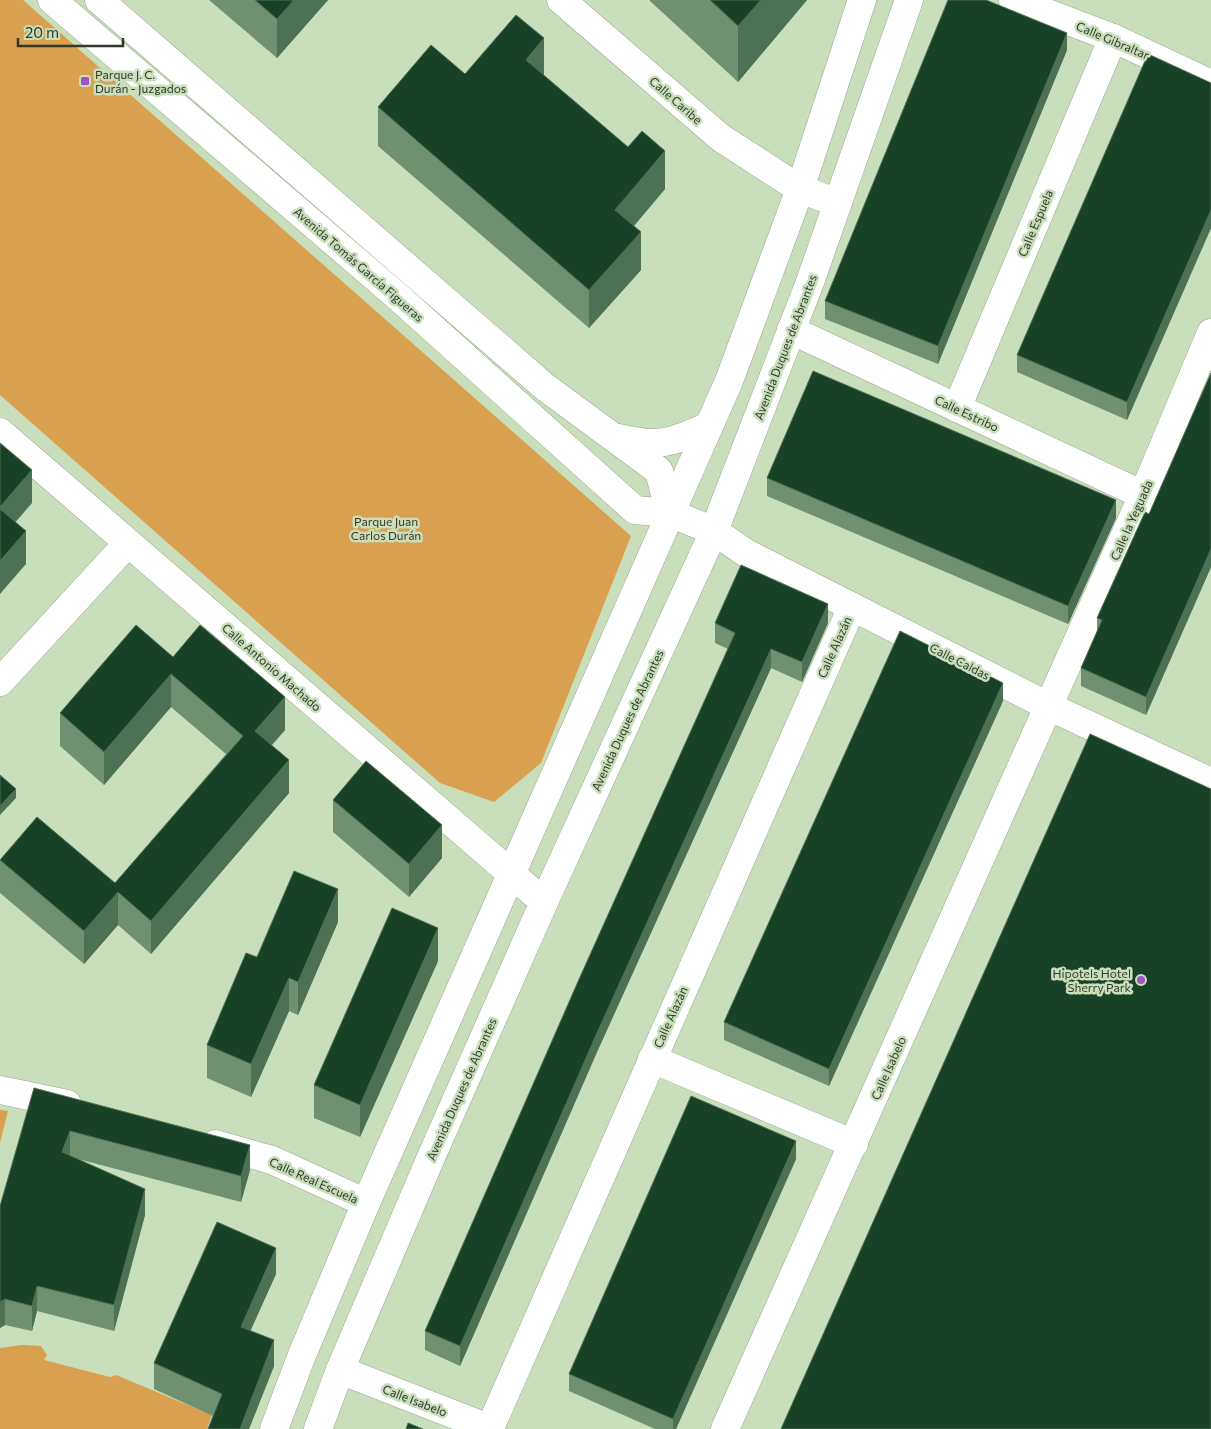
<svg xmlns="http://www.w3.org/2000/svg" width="1211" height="1429" viewBox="0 0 1211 1429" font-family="Commissioner,sans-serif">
	<rect width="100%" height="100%" fill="#c9dfbc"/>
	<g fill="#d9a04f">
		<path d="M 0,0 L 23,0 L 631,536 L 541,763 L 494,802 L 440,783 L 0,395 Z"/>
		<path d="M 0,1110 L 8,1111 L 0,1143 Z"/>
		<path d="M 22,1345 L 41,1346 L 47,1355 L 44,1360 L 110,1377 L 116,1375 L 212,1415 L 207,1429 L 0,1429 L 0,1348 Z"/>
	</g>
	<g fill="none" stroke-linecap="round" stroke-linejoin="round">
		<defs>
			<g id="minor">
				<path d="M 52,0 L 397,296 L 635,510 L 670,513 L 714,531 L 746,553 L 1048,706 L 1211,782"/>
				<path d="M 99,0 L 545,387 L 659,471 L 670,513"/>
				<path d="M 561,0 L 721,138 L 800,189 L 838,203"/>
				<path d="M 1013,0 L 1113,38 L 1211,84"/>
				<path d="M 791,330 L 1143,495"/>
				<path d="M 957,408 L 1113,38"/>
				<path d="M 0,432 L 544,902"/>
				<path d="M 618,438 C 662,448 669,443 709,426"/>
				<path d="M 0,682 L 128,543"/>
				<path d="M 652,1059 L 854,1144"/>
				<path d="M 0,1090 L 67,1104"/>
				<path d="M 215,1144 L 272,1160 L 366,1203"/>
				<path d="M 340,1370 L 491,1429"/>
				<path d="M 490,1428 L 852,607"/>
				<path d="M 725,1429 L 1143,495 L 1211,333"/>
			</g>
			<g id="tertiary">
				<path d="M 274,1429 L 302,1355 L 366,1203 L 729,381 L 800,189 L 862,0"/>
				<path d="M 318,1429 L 340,1370 L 432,1155 L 544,902 L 714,531 L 810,282 L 909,0"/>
			</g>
		</defs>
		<use href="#minor" stroke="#96aa89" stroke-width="29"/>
		<use href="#tertiary" stroke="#96aa89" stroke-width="29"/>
		<use href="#minor" stroke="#fff" stroke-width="28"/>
		<use href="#tertiary" stroke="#fff" stroke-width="28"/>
	</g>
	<g fill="#709072">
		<path d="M 209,0 L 328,0 L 277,58 Z"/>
		<path d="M 650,0 L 807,0 L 738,82 L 650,1 Z"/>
		<path d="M 1067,50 L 938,364 L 825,319 L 825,301 Z"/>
		<path d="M 465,74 L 544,76 L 665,189 L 634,226 L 641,270 L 589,328 L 378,146 L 378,107 Z"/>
		<path d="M 1211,83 L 1211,228 L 1127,420 L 1017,372 L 1017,355 Z"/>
		<path d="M 1211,373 L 1211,567 L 1146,715 L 1081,686 L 1081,668 L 1097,632 L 1097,618 L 1149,514 Z"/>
		<path d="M 767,478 L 1116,518 L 1068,624 L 767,496 Z"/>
		<path d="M 715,623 L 828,623 L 802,682 L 771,668 L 597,1052 L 460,1366 L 425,1350 L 425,1331 L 728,649 L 715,643 Z"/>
		<path d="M 173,657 L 285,730 L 272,745 L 289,793 L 151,954 L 118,925 L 84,964 L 0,893 L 0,860 L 115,883 L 226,754 L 171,707 L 104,785 L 60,746 L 60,713 Z"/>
		<path d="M 1003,701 L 829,1086 L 724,1040 L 724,1022 Z"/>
		<path d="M 333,800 L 442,858 L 409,897 L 333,832 Z"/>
		<path d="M 338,922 L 298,1015 L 289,1011 L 251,1097 L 207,1078 L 207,1045 L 257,957 Z"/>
		<path d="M 438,961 L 360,1137 L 314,1118 L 314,1085 Z"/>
		<path d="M 34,1088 L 250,1170 L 241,1202 L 78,1159 L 145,1215 L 114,1331 L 37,1311 L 32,1331 L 5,1325 L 0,1328 Z"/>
		<path d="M 796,1159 L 676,1429 L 655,1429 L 569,1391 L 569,1374 Z"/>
		<path d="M 276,1274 L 250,1331 L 274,1366 L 249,1429 L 208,1429 L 213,1416 L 154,1389 L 154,1363 Z"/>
	</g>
	<g fill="#4d7154">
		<path d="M 294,0 L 328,0 L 277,58 L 277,19 Z"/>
		<path d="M 761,0 L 807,0 L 738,82 L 738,26 Z"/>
		<path d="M 1067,33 L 1067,50 L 938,364 L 938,346 Z"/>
		<path d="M 544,38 L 544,77 L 526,60 Z"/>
		<path d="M 665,151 L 665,189 L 615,248 L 615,210 Z"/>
		<path d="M 1211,210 L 1211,228 L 1127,420 L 1127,402 Z"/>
		<path d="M 641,232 L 641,270 L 589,328 L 589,290 Z"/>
		<path d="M 32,470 L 32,503 L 0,540 L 0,507 Z"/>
		<path d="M 1116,500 L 1116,518 L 1068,624 L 1068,606 Z"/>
		<path d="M 26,531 L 26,564 L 0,594 L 0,561 Z"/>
		<path d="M 1211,549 L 1211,567 L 1146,715 L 1146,697 Z"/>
		<path d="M 828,604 L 828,623 L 802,682 L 802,662 Z"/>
		<path d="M 771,649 L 771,668 L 597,1052 L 460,1366 L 460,1346 L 597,1033 Z"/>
		<path d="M 171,674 L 171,707 L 104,785 L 104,752 Z"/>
		<path d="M 1003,683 L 1003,701 L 829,1086 L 829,1069 Z"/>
		<path d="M 285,697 L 285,730 L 255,764 L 255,731 Z"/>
		<path d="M 289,760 L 289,793 L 151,954 L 151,921 Z"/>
		<path d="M 16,789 L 16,798 L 0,815 L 0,806 Z"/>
		<path d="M 442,825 L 442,858 L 409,897 L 409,864 Z"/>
		<path d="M 338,889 L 338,922 L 298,1015 L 298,982 Z"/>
		<path d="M 118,892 L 118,925 L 84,964 L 84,931 Z"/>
		<path d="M 438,928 L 438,961 L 360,1137 L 360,1105 Z"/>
		<path d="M 289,978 L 289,1011 L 251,1097 L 251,1064 Z"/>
		<path d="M 70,1131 L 70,1156 L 62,1152 Z"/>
		<path d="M 796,1141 L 796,1159 L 676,1429 L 673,1429 L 673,1419 Z"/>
		<path d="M 250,1145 L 250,1170 L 241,1202 L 241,1176 Z"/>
		<path d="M 145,1189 L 145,1215 L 114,1331 L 114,1305 Z"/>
		<path d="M 276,1248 L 276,1274 L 241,1352 L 241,1327 Z"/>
		<path d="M 37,1286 L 37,1311 L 32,1331 L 32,1306 Z"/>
		<path d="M 5,1299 L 5,1325 L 0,1328 L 0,1302 Z"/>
		<path d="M 274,1340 L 274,1366 L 249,1429 L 240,1429 Z"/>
	</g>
	<g fill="#184228" stroke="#4d7154">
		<path d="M 255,0 L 294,0 L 277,19 Z"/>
		<path d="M 710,0 L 761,0 L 738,26 Z"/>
		<path d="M 948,0 L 986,0 L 1067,33 L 938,346 L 825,301 Z"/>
		<path d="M 516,15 L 544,38 L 526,60 L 628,147 L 642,131 L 665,151 L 615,210 L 641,232 L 589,290 L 378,107 L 431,45 L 465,74 Z"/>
		<path d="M 1148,54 L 1211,83 L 1211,210 L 1127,402 L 1017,355 Z"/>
		<path d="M 813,371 L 1116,500 L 1068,606 L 767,478 Z"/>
		<path d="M 1211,373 L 1211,549 L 1146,697 L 1081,668 L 1102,620 L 1097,618 L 1145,512 L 1149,514 Z"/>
		<path d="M 0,443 L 32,470 L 0,507 Z"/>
		<path d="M 0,509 L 26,531 L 0,561 Z"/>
		<path d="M 741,565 L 828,604 L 802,662 L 771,649 L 597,1033 L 460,1346 L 425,1331 L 580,977 L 735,633 L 715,623 Z"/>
		<path d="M 136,625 L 173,657 L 200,625 L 285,697 L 255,731 L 289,760 L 151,921 L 118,892 L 84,931 L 0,860 L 37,817 L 115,883 L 243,736 L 171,674 L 104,752 L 60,713 Z"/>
		<path d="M 900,631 L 1003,683 L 829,1069 L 724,1022 Z"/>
		<path d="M 1090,734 L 1211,789 L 1211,1429 L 781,1429 Z"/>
		<path d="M 366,761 L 442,825 L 409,864 L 333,800 Z"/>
		<path d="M 0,775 L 16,789 L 0,806 Z"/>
		<path d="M 294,871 L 338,889 L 298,982 L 289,978 L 251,1064 L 207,1045 L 246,953 L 257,957 Z"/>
		<path d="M 392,908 L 438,928 L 360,1105 L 314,1085 Z"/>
		<path d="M 34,1088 L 250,1145 L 241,1176 L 70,1131 L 62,1152 L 145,1189 L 114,1305 L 37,1286 L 32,1306 L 5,1299 L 0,1302 L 0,1206 Z"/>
		<path d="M 691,1096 L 796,1141 L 673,1419 L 569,1374 Z"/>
		<path d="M 217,1222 L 276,1248 L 241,1327 L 274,1340 L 240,1429 L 208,1429 L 222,1394 L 154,1363 Z"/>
		<path d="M 408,1423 L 423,1429 L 406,1429 Z"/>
	</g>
	<g fill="#a053c5" stroke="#c9dfbc" stroke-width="2">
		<rect x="80" y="76" width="10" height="10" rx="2.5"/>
		<circle cx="1141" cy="980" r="5"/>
	</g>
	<g text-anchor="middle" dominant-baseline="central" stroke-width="5" stroke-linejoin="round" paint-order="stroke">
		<g font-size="12" fill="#2f382a" stroke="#c9dfbc">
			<text transform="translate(1113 40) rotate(23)">Calle Gibraltar</text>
			<text transform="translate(676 100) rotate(41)">Calle Caribe</text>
			<text transform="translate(1035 223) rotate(-67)">Calle Espuela</text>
			<text transform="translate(359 264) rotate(41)">Avenida Tomás García Figueras</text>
			<text transform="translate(785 347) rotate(-69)">Avenida Duques de Abrantes</text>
			<text transform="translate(967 413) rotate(25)">Calle Estribo</text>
			<text transform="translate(1131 520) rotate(-66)">Calle la Yeguada</text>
			<text transform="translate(834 647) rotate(-66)">Calle Alazán</text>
			<text transform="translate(960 661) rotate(27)">Calle Caldas</text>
			<text transform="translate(272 667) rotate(41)">Calle Antonio Machado</text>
			<text transform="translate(627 720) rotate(-65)">Avenida Duques de Abrantes</text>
			<text transform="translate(670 1017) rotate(-66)">Calle Alazán</text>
			<text transform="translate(888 1068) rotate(-66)">Calle Isabelo</text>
			<text transform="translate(461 1089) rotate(-66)">Avenida Duques de Abrantes</text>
			<text transform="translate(314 1180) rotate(24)">Calle Real Escuela</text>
			<text transform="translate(415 1400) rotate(21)">Calle Isabelo</text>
		</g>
		<g font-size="12" fill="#2f382a" stroke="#c9dfbc" text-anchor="start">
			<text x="95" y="74">Parque J. C.<tspan x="95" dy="14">Durán - Juzgados</tspan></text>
			<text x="1131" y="973" text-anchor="end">Hipotels Hotel<tspan x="1131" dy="14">Sherry Park</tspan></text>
		</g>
		<g font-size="12" fill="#43331f" stroke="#c9dfbc">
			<text x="386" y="521">Parque Juan<tspan x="386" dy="14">Carlos Durán</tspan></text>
		</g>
	</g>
	<path d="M18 38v8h105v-8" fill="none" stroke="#2f382a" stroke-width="2.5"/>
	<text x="25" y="38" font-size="15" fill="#2f382a" stroke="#c9dfbc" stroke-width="4" paint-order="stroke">20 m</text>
</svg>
